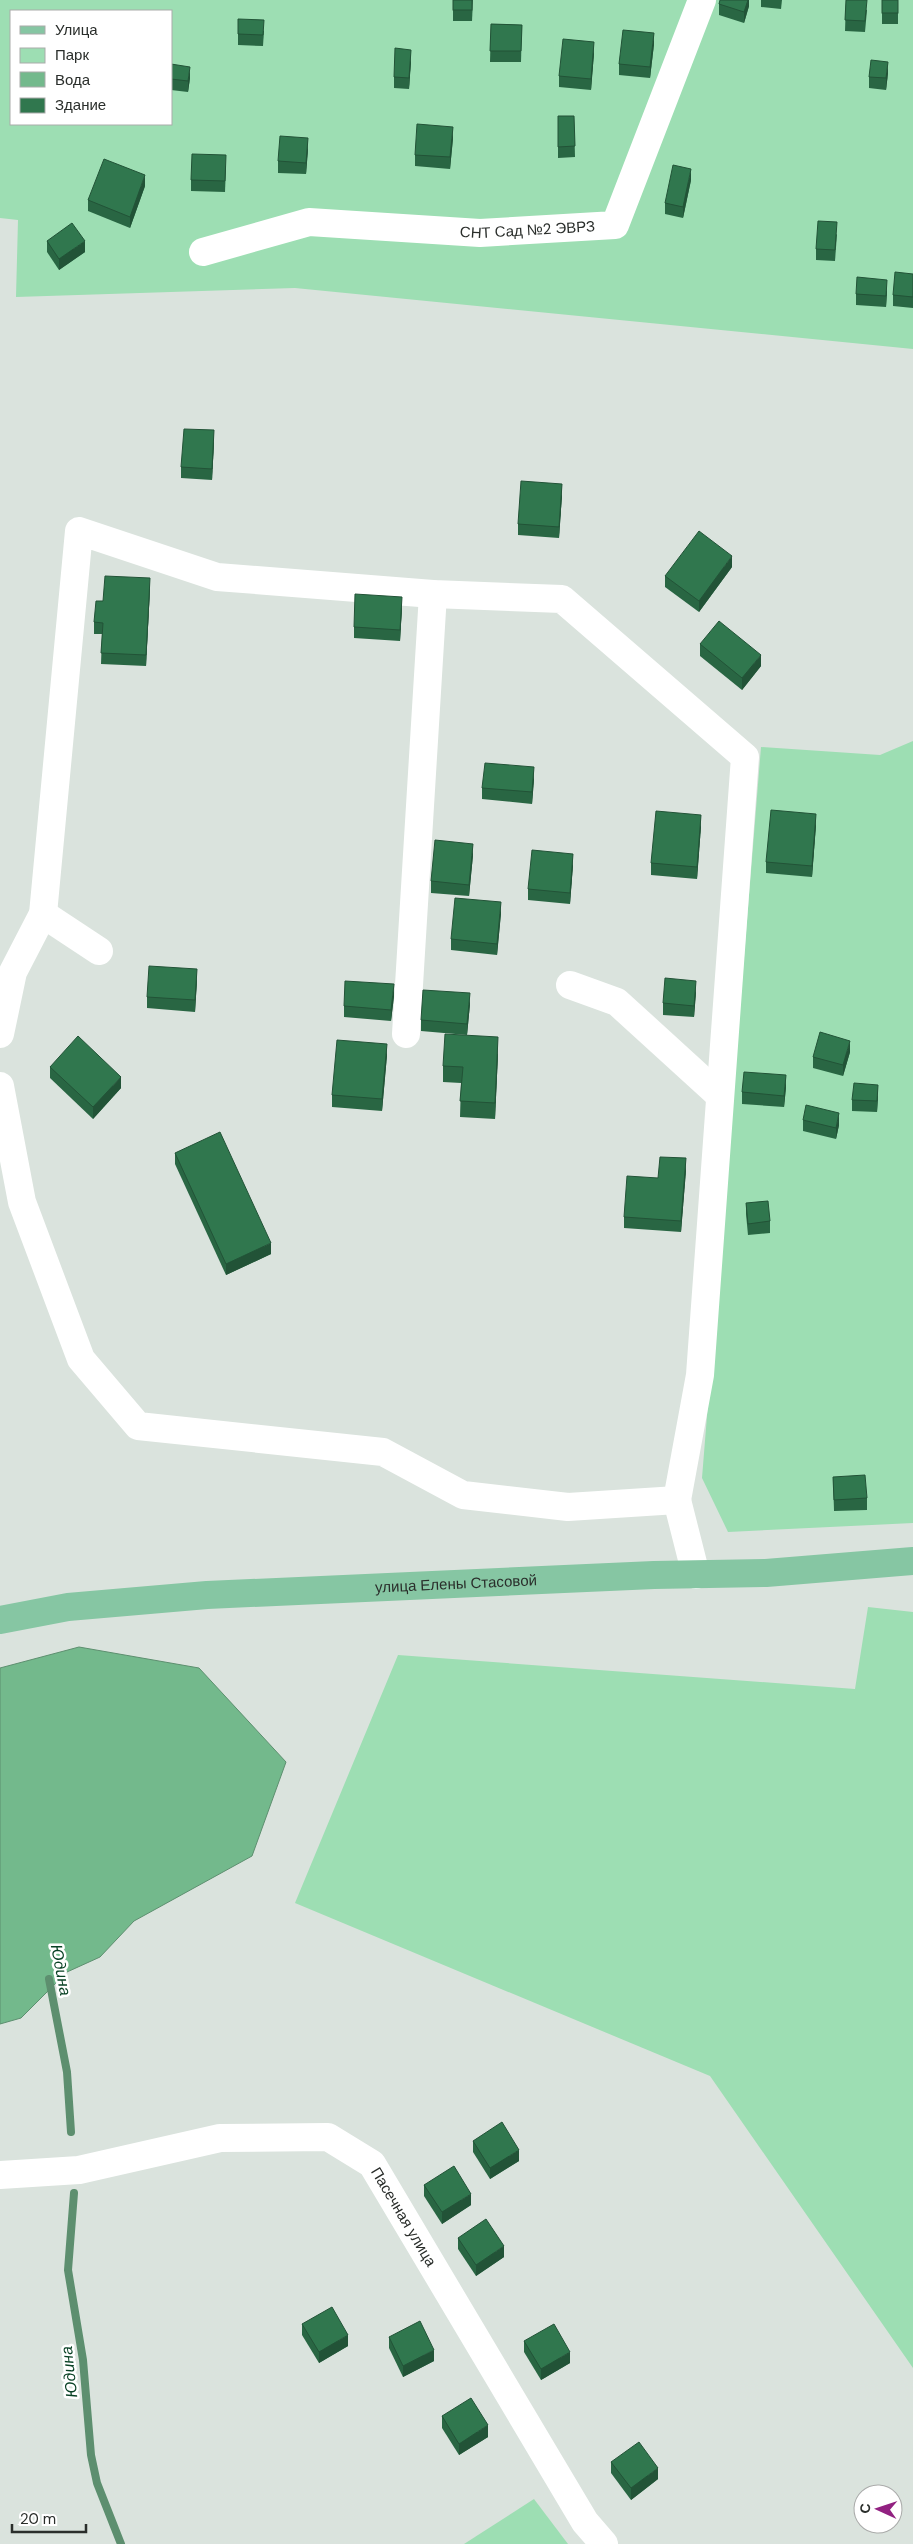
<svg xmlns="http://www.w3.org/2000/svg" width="913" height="2544" viewBox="0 0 913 2544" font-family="'DM Sans',sans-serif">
	<rect width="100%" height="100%" fill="#dae3dd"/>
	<g fill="#9ddeb3" fill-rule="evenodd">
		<path d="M 0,0 L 913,0 L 913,349 L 295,288 L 16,297 L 18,220 L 0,218 ZM 11,11 L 171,11 L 171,124 L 11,124 Z"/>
		<path d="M 913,741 L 913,1523 L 728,1532 L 702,1478 L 761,747 L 880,755 Z"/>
		<path d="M 868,1607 L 913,1612 L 913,2368 L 710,2076 L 295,1903 L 398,1655 L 855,1689 Z"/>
		<path d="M 534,2499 L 568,2544 L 464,2544 Z"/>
	</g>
	<path fill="#73b98c" stroke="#5d8f6f" d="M 79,1647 L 199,1668 L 286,1762 L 252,1856 L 134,1921 L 100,1957 L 67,1972 L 21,2018 L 0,2024 L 0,1668 Z"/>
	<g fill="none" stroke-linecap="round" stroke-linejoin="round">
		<g stroke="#5d8f6f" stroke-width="8">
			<path d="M 49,1979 L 67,2072 L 71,2132"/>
			<path d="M 74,2193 L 68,2270 L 83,2360 L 91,2455 L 97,2483 L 121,2544"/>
		</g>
		<g stroke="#fff" stroke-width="28">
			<path id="s1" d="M 203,252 L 309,222 L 480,233 L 615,225 L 702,0"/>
			<path d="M 43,914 L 99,951"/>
			<path d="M 570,985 L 617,1002 L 719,1095"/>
			<path d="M 0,1034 L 13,972 L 43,914 L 79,531 L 217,577 L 433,594 L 562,599 L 745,757 L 700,1375 L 677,1500"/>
			<path d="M 406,1034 L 433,594"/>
			<path d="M 0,1086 L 22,1202 L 81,1359 L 138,1426 L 383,1452 L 463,1495 L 568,1507 L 677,1500 L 696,1575"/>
			<path id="s2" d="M 0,2175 L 79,2170 L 220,2138 L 328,2137 L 372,2164 L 585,2522 L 604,2544"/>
		</g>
		<path stroke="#86c6a3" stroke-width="28" id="s3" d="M 0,1620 L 68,1607 L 207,1595 L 654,1575 L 766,1573 L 913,1561"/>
	</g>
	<g fill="#296643">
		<path d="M 453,0 L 473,0 L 472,21 L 453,21 Z"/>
		<path d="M 749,0 L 749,6 L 744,23 L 719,15 L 719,4 Z"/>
		<path d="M 761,0 L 782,0 L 781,9 L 761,7 Z"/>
		<path d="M 846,0 L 867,10 L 865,32 L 845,31 Z"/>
		<rect x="882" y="0" width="16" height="24"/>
		<path d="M 238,19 L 264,31 L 263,46 L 238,45 Z"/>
		<path d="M 491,24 L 522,25 L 521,62 L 490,62 Z"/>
		<path d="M 654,44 L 650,78 L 619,75 L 619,64 Z"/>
		<path d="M 594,53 L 591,90 L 559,87 L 559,76 Z"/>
		<path d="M 411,61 L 409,89 L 394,88 L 394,77 Z"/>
		<path d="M 171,64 L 190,78 L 188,92 L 171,90 Z"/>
		<path d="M 888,73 L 886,90 L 869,88 L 869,77 Z"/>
		<path d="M 558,116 L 574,116 L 575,157 L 558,158 Z"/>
		<path d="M 453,138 L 450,169 L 415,166 L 415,155 Z"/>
		<path d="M 308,149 L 306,174 L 278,173 L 278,161 Z"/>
		<path d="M 226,166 L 225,192 L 191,191 L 191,180 Z"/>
		<path d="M 691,180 L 683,218 L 665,214 L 665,203 Z"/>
		<path d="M 145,186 L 130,228 L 88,211 L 88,200 Z"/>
		<path d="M 837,234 L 835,261 L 816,260 L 816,249 Z"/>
		<path d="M 47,241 L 85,252 L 59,270 L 47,252 Z"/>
		<path d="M 913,274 L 913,308 L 893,306 L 893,295 Z"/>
		<path d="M 887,291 L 886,307 L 856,305 L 856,294 Z"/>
		<path d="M 214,442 L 212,480 L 181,478 L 181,467 Z"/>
		<path d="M 562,495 L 559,538 L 518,535 L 518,524 Z"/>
		<path d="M 732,567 L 699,612 L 665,587 L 665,576 Z"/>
		<path d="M 150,589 L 146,666 L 101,664 L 102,634 L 94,634 L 94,622 L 103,601 Z"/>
		<path d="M 402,608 L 400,641 L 354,638 L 354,627 Z"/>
		<path d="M 700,644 L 761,666 L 742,690 L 700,656 Z"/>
		<path d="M 534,779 L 532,804 L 482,799 L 482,788 Z"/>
		<path d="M 816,825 L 812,877 L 766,873 L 766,862 Z"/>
		<path d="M 701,826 L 697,879 L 651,875 L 651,863 Z"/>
		<path d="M 473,855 L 469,896 L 431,893 L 431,881 Z"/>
		<path d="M 573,865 L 570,904 L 528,900 L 528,889 Z"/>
		<path d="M 501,913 L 497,955 L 451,950 L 451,939 Z"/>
		<path d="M 197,980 L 195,1012 L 147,1008 L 147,997 Z"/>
		<path d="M 696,992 L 694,1017 L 663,1015 L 663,1003 Z"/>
		<path d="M 394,996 L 391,1021 L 344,1017 L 344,1006 Z"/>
		<path d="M 470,1004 L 467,1035 L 421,1031 L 421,1020 Z"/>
		<path d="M 850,1052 L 843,1076 L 813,1068 L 813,1057 Z"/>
		<path d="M 498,1054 L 495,1119 L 460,1117 L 461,1083 L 443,1082 L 443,1066 Z"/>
		<path d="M 387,1055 L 382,1111 L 332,1107 L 332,1095 Z"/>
		<path d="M 50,1067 L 121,1088 L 93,1119 L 50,1078 Z"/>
		<path d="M 786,1087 L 784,1107 L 742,1104 L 742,1092 Z"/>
		<path d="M 878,1096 L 877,1112 L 852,1111 L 852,1100 Z"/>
		<path d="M 803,1120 L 839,1125 L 836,1139 L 803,1131 Z"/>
		<path d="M 175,1153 L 271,1254 L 226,1275 L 175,1164 Z"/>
		<path d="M 686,1170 L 681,1232 L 624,1228 L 624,1217 Z"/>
		<path d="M 746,1203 L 770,1221 L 770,1233 L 748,1235 L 746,1214 Z"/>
		<path d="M 833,1477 L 867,1498 L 867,1510 L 834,1511 Z"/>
		<path d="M 473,2141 L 519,2161 L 490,2179 L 473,2152 Z"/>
		<path d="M 424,2185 L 471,2205 L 442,2224 L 424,2196 Z"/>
		<path d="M 458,2238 L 504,2257 L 476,2276 L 458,2249 Z"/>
		<path d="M 302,2324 L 348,2346 L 319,2363 L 302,2335 Z"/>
		<path d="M 389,2337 L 434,2361 L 403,2377 L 389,2348 Z"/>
		<path d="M 524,2341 L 570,2363 L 541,2380 L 524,2352 Z"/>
		<path d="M 442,2416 L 488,2437 L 459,2455 L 442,2428 Z"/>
		<path d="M 611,2462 L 658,2479 L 631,2500 L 611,2473 Z"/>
	</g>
	<g fill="#225337">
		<path d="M 748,0 L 749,0 L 749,6 L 744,23 L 744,12 Z"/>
		<path d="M 654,33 L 654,44 L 650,78 L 650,67 Z"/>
		<path d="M 594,42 L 594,53 L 591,90 L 591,79 Z"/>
		<path d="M 411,50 L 411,61 L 409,89 L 409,78 Z"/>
		<path d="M 888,62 L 888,73 L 886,90 L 886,78 Z"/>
		<path d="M 190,67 L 190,78 L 188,92 L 188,81 Z"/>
		<path d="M 453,127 L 453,138 L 450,169 L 450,157 Z"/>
		<path d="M 308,138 L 308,149 L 306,174 L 306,163 Z"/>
		<path d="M 691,169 L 691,180 L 683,218 L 683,207 Z"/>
		<path d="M 145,175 L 145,186 L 130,228 L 130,217 Z"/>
		<path d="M 85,241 L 85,252 L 59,270 L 59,259 Z"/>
		<path d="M 887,280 L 887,291 L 886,307 L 886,296 Z"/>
		<path d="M 214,430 L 214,442 L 212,480 L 212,469 Z"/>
		<path d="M 562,484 L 562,495 L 559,538 L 559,527 Z"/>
		<path d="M 732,556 L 732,567 L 699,612 L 699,601 Z"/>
		<path d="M 150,578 L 150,589 L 146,666 L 146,655 Z"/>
		<path d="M 402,597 L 402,608 L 400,641 L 400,630 Z"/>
		<path d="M 761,655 L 761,666 L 742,690 L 742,678 Z"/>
		<path d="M 534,767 L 534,779 L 532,804 L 532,792 Z"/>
		<path d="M 816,814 L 816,825 L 812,877 L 812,866 Z"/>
		<path d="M 701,815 L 701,826 L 697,879 L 697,867 Z"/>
		<path d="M 473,844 L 473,855 L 469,896 L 469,885 Z"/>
		<path d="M 573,854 L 573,865 L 570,904 L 570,893 Z"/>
		<path d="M 501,902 L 501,913 L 497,955 L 497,944 Z"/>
		<path d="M 197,969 L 197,980 L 195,1012 L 195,1000 Z"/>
		<path d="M 696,981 L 696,992 L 694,1017 L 694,1006 Z"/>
		<path d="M 394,984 L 394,996 L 391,1021 L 391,1010 Z"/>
		<path d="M 470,993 L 470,1004 L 467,1035 L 467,1024 Z"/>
		<path d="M 498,1037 L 498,1054 L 495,1119 L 495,1103 Z"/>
		<path d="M 850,1041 L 850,1052 L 843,1076 L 843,1065 Z"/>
		<path d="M 387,1044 L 387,1055 L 382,1111 L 382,1099 Z"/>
		<path d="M 786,1075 L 786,1087 L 784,1107 L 784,1096 Z"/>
		<path d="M 121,1077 L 121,1088 L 93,1119 L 93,1107 Z"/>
		<path d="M 878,1085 L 878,1096 L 877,1112 L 877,1101 Z"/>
		<path d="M 839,1113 L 839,1125 L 836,1139 L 836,1128 Z"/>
		<path d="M 686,1158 L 686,1170 L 681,1232 L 681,1221 Z"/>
		<path d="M 271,1243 L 271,1254 L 226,1275 L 226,1264 Z"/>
		<path d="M 519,2150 L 519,2161 L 490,2179 L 490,2168 Z"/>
		<path d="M 471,2194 L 471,2205 L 442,2224 L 442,2212 Z"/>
		<path d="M 504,2246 L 504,2257 L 476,2276 L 476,2265 Z"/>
		<path d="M 348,2335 L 348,2346 L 319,2363 L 319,2352 Z"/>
		<path d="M 434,2350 L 434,2361 L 403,2377 L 403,2366 Z"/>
		<path d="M 570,2352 L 570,2363 L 541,2380 L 541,2369 Z"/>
		<path d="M 488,2425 L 488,2437 L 459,2455 L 459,2444 Z"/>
		<path d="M 658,2468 L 658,2479 L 631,2500 L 631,2488 Z"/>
	</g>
	<g fill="#30774e" stroke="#225337">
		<rect x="453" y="0" width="19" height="10"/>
		<path d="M 720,0 L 748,0 L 744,12 L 719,4 Z"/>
		<path d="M 846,0 L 867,0 L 865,21 L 845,20 Z"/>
		<rect x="882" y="0" width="16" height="13"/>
		<path d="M 238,19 L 264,20 L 263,35 L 238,34 Z"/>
		<path d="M 491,24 L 522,25 L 521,51 L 490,51 Z"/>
		<path d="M 623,30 L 654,33 L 650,67 L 619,64 Z"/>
		<path d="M 563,39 L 594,42 L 591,79 L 559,76 Z"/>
		<path d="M 395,48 L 411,50 L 409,78 L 394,77 Z"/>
		<path d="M 871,60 L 888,62 L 886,78 L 869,77 Z"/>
		<path d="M 171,64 L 190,67 L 188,81 L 171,79 Z"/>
		<path d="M 558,116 L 574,116 L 575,146 L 558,147 Z"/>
		<path d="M 417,124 L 453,127 L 450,157 L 415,155 Z"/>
		<path d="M 280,136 L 308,138 L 306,163 L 278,161 Z"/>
		<path d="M 192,154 L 226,155 L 225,181 L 191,180 Z"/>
		<path d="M 104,159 L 145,175 L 130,217 L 88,200 Z"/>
		<path d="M 673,165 L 691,169 L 683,207 L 665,203 Z"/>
		<path d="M 818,221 L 837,222 L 835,250 L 816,249 Z"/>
		<path d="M 72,223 L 85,241 L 59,259 L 47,241 Z"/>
		<path d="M 895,272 L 913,274 L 913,297 L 893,295 Z"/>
		<path d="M 857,277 L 887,280 L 886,296 L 856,294 Z"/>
		<path d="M 184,429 L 214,430 L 212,469 L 181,467 Z"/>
		<path d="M 521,481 L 562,484 L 559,527 L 518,524 Z"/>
		<path d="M 699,531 L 732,556 L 699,601 L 665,576 Z"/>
		<path d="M 105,576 L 150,578 L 146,655 L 101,653 L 103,623 L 94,622 L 96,601 L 103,601 Z"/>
		<path d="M 355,594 L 402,597 L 400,630 L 354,627 Z"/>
		<path d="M 719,621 L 761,655 L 742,678 L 700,644 Z"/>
		<path d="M 485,763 L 534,767 L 532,792 L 482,788 Z"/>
		<path d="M 771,810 L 816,814 L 812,866 L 766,862 Z"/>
		<path d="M 656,811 L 701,815 L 697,867 L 651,863 Z"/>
		<path d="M 435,840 L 473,844 L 469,885 L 431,881 Z"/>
		<path d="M 532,850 L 573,854 L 570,893 L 528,889 Z"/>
		<path d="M 455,898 L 501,902 L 497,944 L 451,939 Z"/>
		<path d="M 149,966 L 197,969 L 195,1000 L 147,997 Z"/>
		<path d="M 665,978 L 696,981 L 694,1006 L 663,1003 Z"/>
		<path d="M 345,981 L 394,984 L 391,1010 L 344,1006 Z"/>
		<path d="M 423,990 L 470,993 L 467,1024 L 421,1020 Z"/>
		<path d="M 820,1032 L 850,1041 L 843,1065 L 813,1057 Z"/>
		<path d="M 445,1034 L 498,1037 L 495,1103 L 460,1101 L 463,1067 L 443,1066 Z"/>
		<path d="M 78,1036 L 121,1077 L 93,1107 L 50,1067 Z"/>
		<path d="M 337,1040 L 387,1044 L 382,1099 L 332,1095 Z"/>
		<path d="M 744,1072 L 786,1075 L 784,1096 L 742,1092 Z"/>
		<path d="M 854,1083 L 878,1085 L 877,1101 L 852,1100 Z"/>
		<path d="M 806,1105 L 839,1113 L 836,1128 L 803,1120 Z"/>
		<path d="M 220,1132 L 271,1243 L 226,1264 L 175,1153 Z"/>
		<path d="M 660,1157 L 686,1158 L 681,1221 L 624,1217 L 627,1176 L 658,1178 Z"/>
		<path d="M 768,1201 L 770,1221 L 748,1224 L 746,1203 Z"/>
		<path d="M 865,1475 L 867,1498 L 834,1500 L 833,1477 Z"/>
		<path d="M 502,2122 L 519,2150 L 490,2168 L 473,2141 Z"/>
		<path d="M 454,2166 L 471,2194 L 442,2212 L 424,2185 Z"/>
		<path d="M 486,2219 L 504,2246 L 476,2265 L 458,2238 Z"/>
		<path d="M 332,2307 L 348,2335 L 319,2352 L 302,2324 Z"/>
		<path d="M 420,2321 L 434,2350 L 403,2366 L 389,2337 Z"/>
		<path d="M 554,2324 L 570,2352 L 541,2369 L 524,2341 Z"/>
		<path d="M 471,2398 L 488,2425 L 459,2444 L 442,2416 Z"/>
		<path d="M 639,2442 L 658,2468 L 631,2488 L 611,2462 Z"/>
	</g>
	<g text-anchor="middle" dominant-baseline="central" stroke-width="5" stroke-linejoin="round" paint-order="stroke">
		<g font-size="15" fill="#2a2e2b" stroke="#fff">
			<text stroke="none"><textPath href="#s1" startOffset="329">СНТ Сад №2 ЭВРЗ</textPath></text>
			<text stroke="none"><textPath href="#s3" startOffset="458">улица Елены Стасовой</textPath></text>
			<text stroke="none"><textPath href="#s2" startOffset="445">Пасечная улица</textPath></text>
		</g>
		<g font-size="16" font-style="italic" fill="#094225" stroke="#fff">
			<text transform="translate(61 1970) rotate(79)">Юдина</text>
			<text transform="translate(69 2372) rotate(-96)">Юдина</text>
		</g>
	</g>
	<rect x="10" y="10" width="162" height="115" fill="#ffffff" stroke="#aaabaa"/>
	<rect x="20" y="26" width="25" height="8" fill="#86c6a3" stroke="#aaabaa"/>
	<text x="55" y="35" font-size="15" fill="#2a2e2b">Улица</text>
	<rect x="20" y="48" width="25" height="15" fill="#9ddeb3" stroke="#aaabaa"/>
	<text x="55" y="60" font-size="15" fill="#2a2e2b">Парк</text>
	<rect x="20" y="72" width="25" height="15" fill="#73b98c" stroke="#aaabaa"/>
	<text x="55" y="85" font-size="15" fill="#2a2e2b">Вода</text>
	<rect x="20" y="98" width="25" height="15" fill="#30774e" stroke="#aaabaa"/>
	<text x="55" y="110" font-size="15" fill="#2a2e2b">Здание</text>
	<g transform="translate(878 2509) rotate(273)"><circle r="24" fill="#ffffff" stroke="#aaabaa"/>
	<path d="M0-4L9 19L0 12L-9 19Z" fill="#922181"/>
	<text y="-8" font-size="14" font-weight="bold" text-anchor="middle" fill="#2a2e2b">С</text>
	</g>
	<path d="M12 2524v8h74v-8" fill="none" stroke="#2a2e2b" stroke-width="2.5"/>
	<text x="20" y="2524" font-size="15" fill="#2a2e2b" stroke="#ffffff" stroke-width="4" paint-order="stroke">20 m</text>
</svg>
